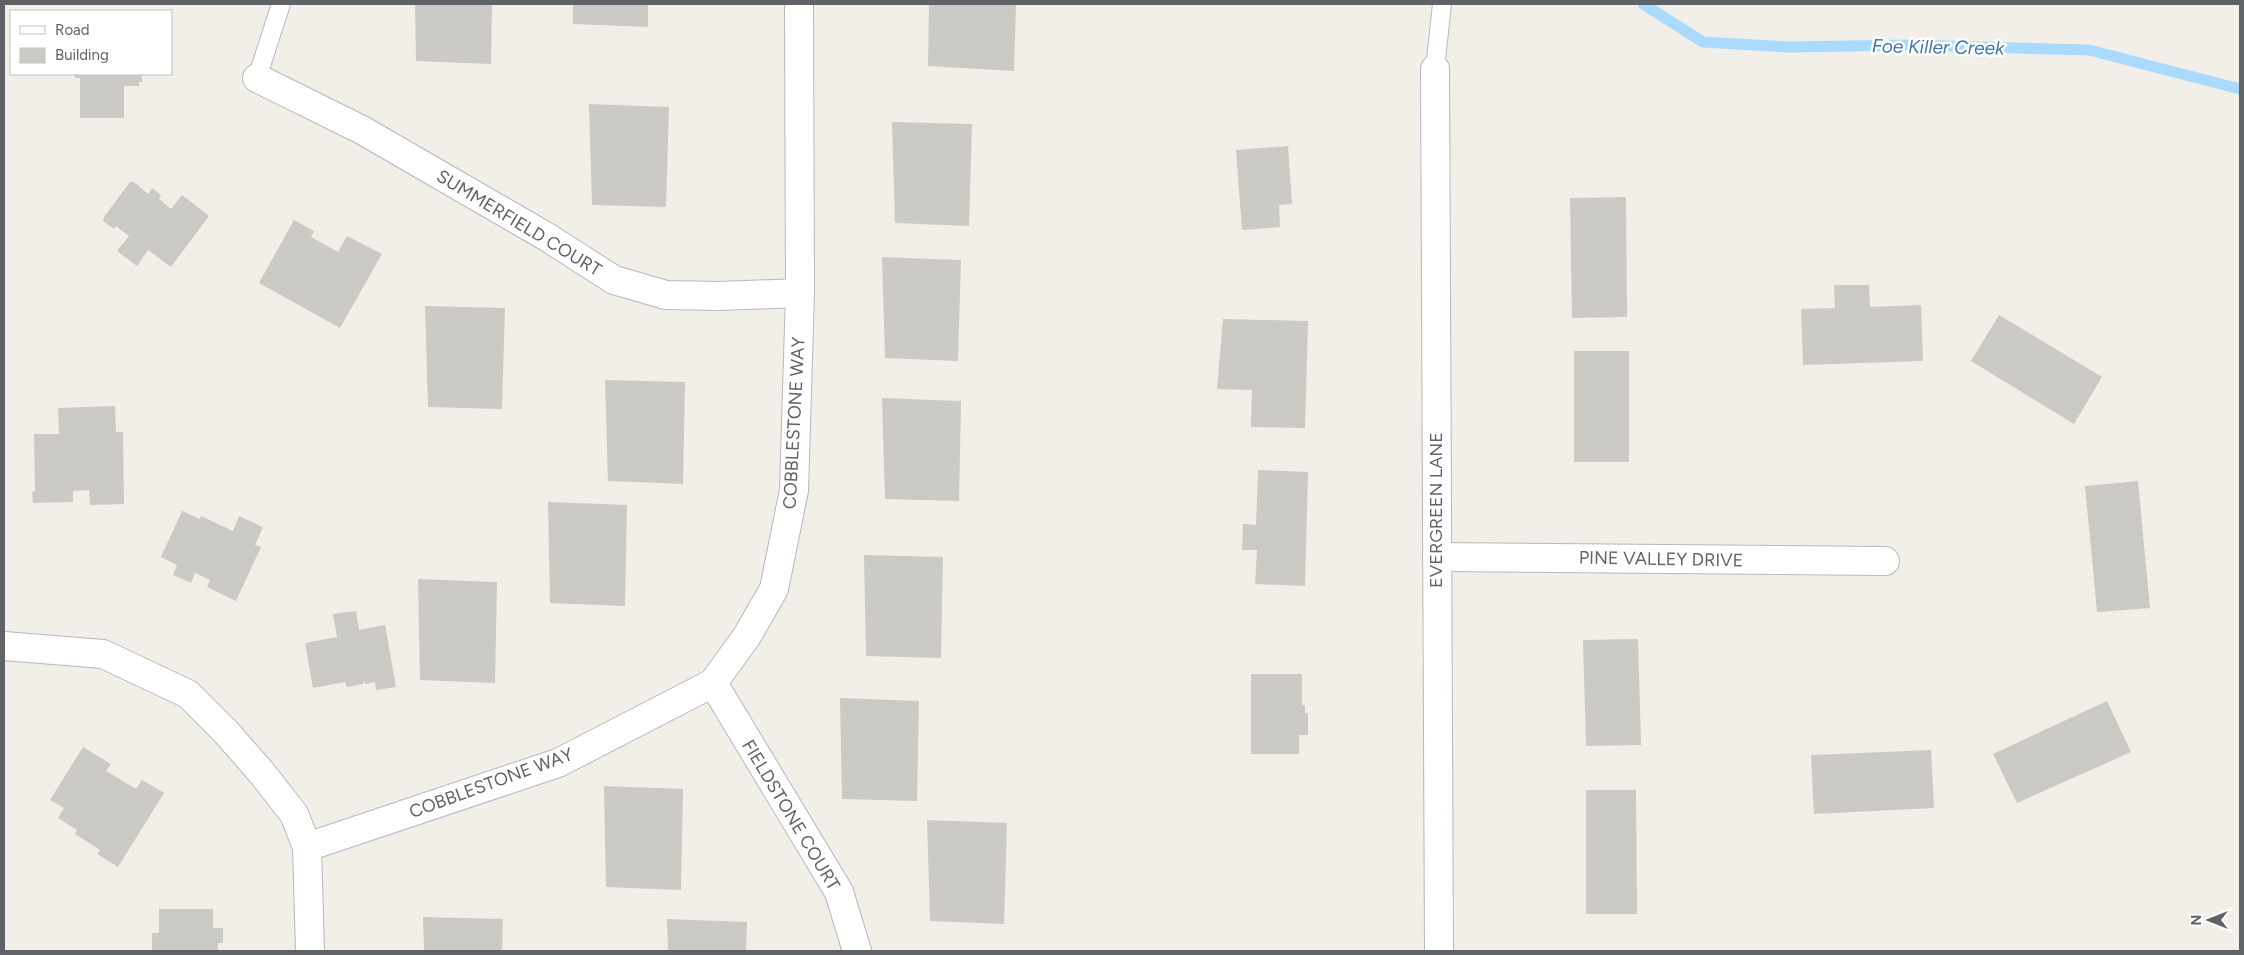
<svg xmlns="http://www.w3.org/2000/svg" width="2244" height="955" viewBox="0 0 2244 955" font-family="Figtree,sans-serif">
	<rect width="100%" height="100%" fill="#f1efe8"/>
	<g fill="none" stroke-linecap="round" stroke-linejoin="round">
		<path stroke="#aadaff" stroke-width="11" d="M 1643,4 L 1703,42 L 1788,47 L 1912,45 L 2089,50 L 2240,89"/>
	</g>
	<g fill="#cccac5">
		<path d="M 415,4 L 492,4 L 491,64 L 416,61 Z"/>
		<path d="M 573,4 L 648,4 L 648,27 L 573,24 Z"/>
		<path d="M 929,4 L 1016,4 L 1014,71 L 928,66 Z"/>
		<path d="M 75,74 L 142,74 L 142,82 L 139,82 L 139,86 L 124,86 L 124,118 L 80,118 L 80,78 L 75,78 Z"/>
		<path d="M 589,104 L 669,107 L 666,207 L 592,205 Z"/>
		<path d="M 892,122 L 972,124 L 969,226 L 895,223 Z"/>
		<path d="M 1288,146 L 1292,204 L 1279,205 L 1280,227 L 1242,230 L 1236,150 Z"/>
		<path d="M 130,182 L 134,182 L 148,194 L 152,188 L 161,195 L 159,199 L 171,209 L 182,195 L 209,216 L 171,267 L 148,250 L 137,266 L 117,251 L 129,236 L 116,226 L 114,229 L 103,221 L 104,217 Z"/>
		<path d="M 1626,197 L 1627,317 L 1572,318 L 1570,198 Z"/>
		<path d="M 294,220 L 314,231 L 311,237 L 338,252 L 347,236 L 382,254 L 340,328 L 259,283 Z"/>
		<path d="M 882,257 L 961,260 L 958,361 L 885,358 Z"/>
		<path d="M 1834,285 L 1869,285 L 1870,307 L 1921,305 L 1923,361 L 1803,365 L 1801,309 L 1835,308 Z"/>
		<path d="M 425,306 L 505,308 L 502,409 L 428,407 Z"/>
		<path d="M 1999,315 L 2102,377 L 2074,424 L 1971,361 Z"/>
		<path d="M 1223,319 L 1308,321 L 1305,428 L 1251,427 L 1252,390 L 1217,389 Z"/>
		<rect x="1574" y="351" width="55" height="111"/>
		<path d="M 605,380 L 685,382 L 683,484 L 608,481 Z"/>
		<path d="M 882,398 L 961,401 L 959,501 L 885,499 Z"/>
		<path d="M 115,406 L 116,432 L 123,432 L 124,504 L 90,505 L 89,490 L 73,491 L 73,502 L 33,503 L 32,492 L 35,491 L 34,434 L 59,434 L 58,408 Z"/>
		<path d="M 1258,470 L 1308,472 L 1305,586 L 1255,584 L 1257,550 L 1242,550 L 1243,524 L 1256,525 Z"/>
		<path d="M 2138,481 L 2150,608 L 2097,612 L 2085,486 Z"/>
		<path d="M 548,502 L 627,505 L 625,606 L 550,603 Z"/>
		<path d="M 182,511 L 200,519 L 201,516 L 233,531 L 239,516 L 263,527 L 255,545 L 261,547 L 236,601 L 207,587 L 210,580 L 195,573 L 191,583 L 173,575 L 177,565 L 161,557 Z"/>
		<path d="M 864,555 L 943,557 L 941,658 L 866,656 Z"/>
		<path d="M 418,579 L 497,582 L 495,683 L 420,680 Z"/>
		<path d="M 356,611 L 359,630 L 385,625 L 396,687 L 376,690 L 375,682 L 365,684 L 365,680 L 363,684 L 347,687 L 345,682 L 313,688 L 305,643 L 337,637 L 333,614 Z"/>
		<path d="M 1638,639 L 1641,745 L 1586,746 L 1583,640 Z"/>
		<path d="M 1251,674 L 1302,674 L 1302,705 L 1305,705 L 1305,713 L 1308,713 L 1308,735 L 1299,735 L 1299,754 L 1251,754 Z"/>
		<path d="M 840,698 L 919,701 L 917,801 L 842,799 Z"/>
		<path d="M 2107,701 L 2131,752 L 2017,803 L 1993,754 Z"/>
		<path d="M 83,747 L 111,764 L 106,771 L 136,789 L 142,780 L 164,793 L 118,867 L 97,854 L 100,850 L 75,834 L 77,830 L 58,818 L 64,808 L 50,800 Z"/>
		<path d="M 1931,750 L 1934,808 L 1814,814 L 1811,755 Z"/>
		<path d="M 604,786 L 683,789 L 681,890 L 606,887 Z"/>
		<path d="M 1586,790 L 1636,790 L 1637,914 L 1586,914 Z"/>
		<path d="M 927,820 L 1007,823 L 1004,924 L 930,921 Z"/>
		<path d="M 159,909 L 213,909 L 213,928 L 223,928 L 223,943 L 218,943 L 218,951 L 152,951 L 152,933 L 159,933 Z"/>
		<path d="M 423,917 L 503,919 L 502,951 L 424,951 Z"/>
		<path d="M 667,919 L 747,922 L 746,951 L 668,951 Z"/>
	</g>
	<g fill="none" stroke-linecap="round" stroke-linejoin="round">
		<defs>
			<g id="lane">
				<path d="M 1435,69 L 1442,4"/>
				<path d="M 257,78 L 281,4"/>
			</g>
			<g id="street">
				<path d="M 1435,69 L 1439,951"/>
				<path d="M 257,78 L 362,130 L 547,237 L 614,280 L 666,295 L 719,296 L 800,293"/>
				<path d="M 1437,557 L 1885,561"/>
				<path d="M 4,646 L 103,654 L 188,694 L 226,732 L 261,772 L 294,814 L 307,847 L 310,951"/>
				<path d="M 713,683 L 839,892 L 857,951"/>
				<path d="M 307,847 L 558,763 L 713,683 L 747,636 L 774,589 L 794,490 L 800,293 L 799,4"/>
			</g>
		</defs>
		<use href="#lane" stroke="#b5b8bc" stroke-width="20"/>
		<use href="#street" stroke="#b5b8bc" stroke-width="30"/>
		<use href="#lane" stroke="#fff" stroke-width="18"/>
		<use href="#street" stroke="#fff" stroke-width="28"/>
	</g>
	<g text-anchor="middle" dominant-baseline="central" stroke-width="5" stroke-linejoin="round" paint-order="stroke">
		<g font-size="18" fill="#5f6368" stroke="#fff">
			<text transform="translate(519 223) rotate(31)">SUMMERFIELD COURT</text>
			<text transform="translate(794 423) rotate(-87)">COBBLESTONE WAY</text>
			<text transform="translate(1436 510) rotate(-90)">EVERGREEN LANE</text>
			<text transform="translate(1661 559) rotate(1)">PINE VALLEY DRIVE</text>
			<text transform="translate(491 783) rotate(-20)">COBBLESTONE WAY</text>
			<text transform="translate(791 815) rotate(59)">FIELDSTONE COURT</text>
		</g>
		<g font-size="19" font-style="italic" fill="#4174aa" stroke="#fff">
			<text transform="translate(1938 47) rotate(1)">Foe Killer Creek</text>
		</g>
	</g>
	<rect width="2244" height="955" fill="none" stroke="#5f6368" stroke-width="10"/>
	<rect x="10" y="10" width="162" height="65" fill="#ffffff" stroke="#bfc1c3"/>
	<rect x="20" y="26" width="25" height="8" fill="#ffffff" stroke="#bfc1c3"/>
	<text x="55" y="35" font-size="15" fill="#5f6368">Road</text>
	<rect x="20" y="48" width="25" height="15" fill="#cccac5" stroke="#bfc1c3"/>
	<text x="55" y="60" font-size="15" fill="#5f6368">Building</text>
	<g transform="translate(2209 920) rotate(270)" stroke="#ffffff" stroke-width="4" paint-order="stroke">
	<path d="M0-4L9 19L0 12L-9 19Z" fill="#5f6368"/>
	<text y="-8" font-size="14" font-weight="bold" text-anchor="middle" fill="#5f6368">N</text>
	</g>
</svg>
